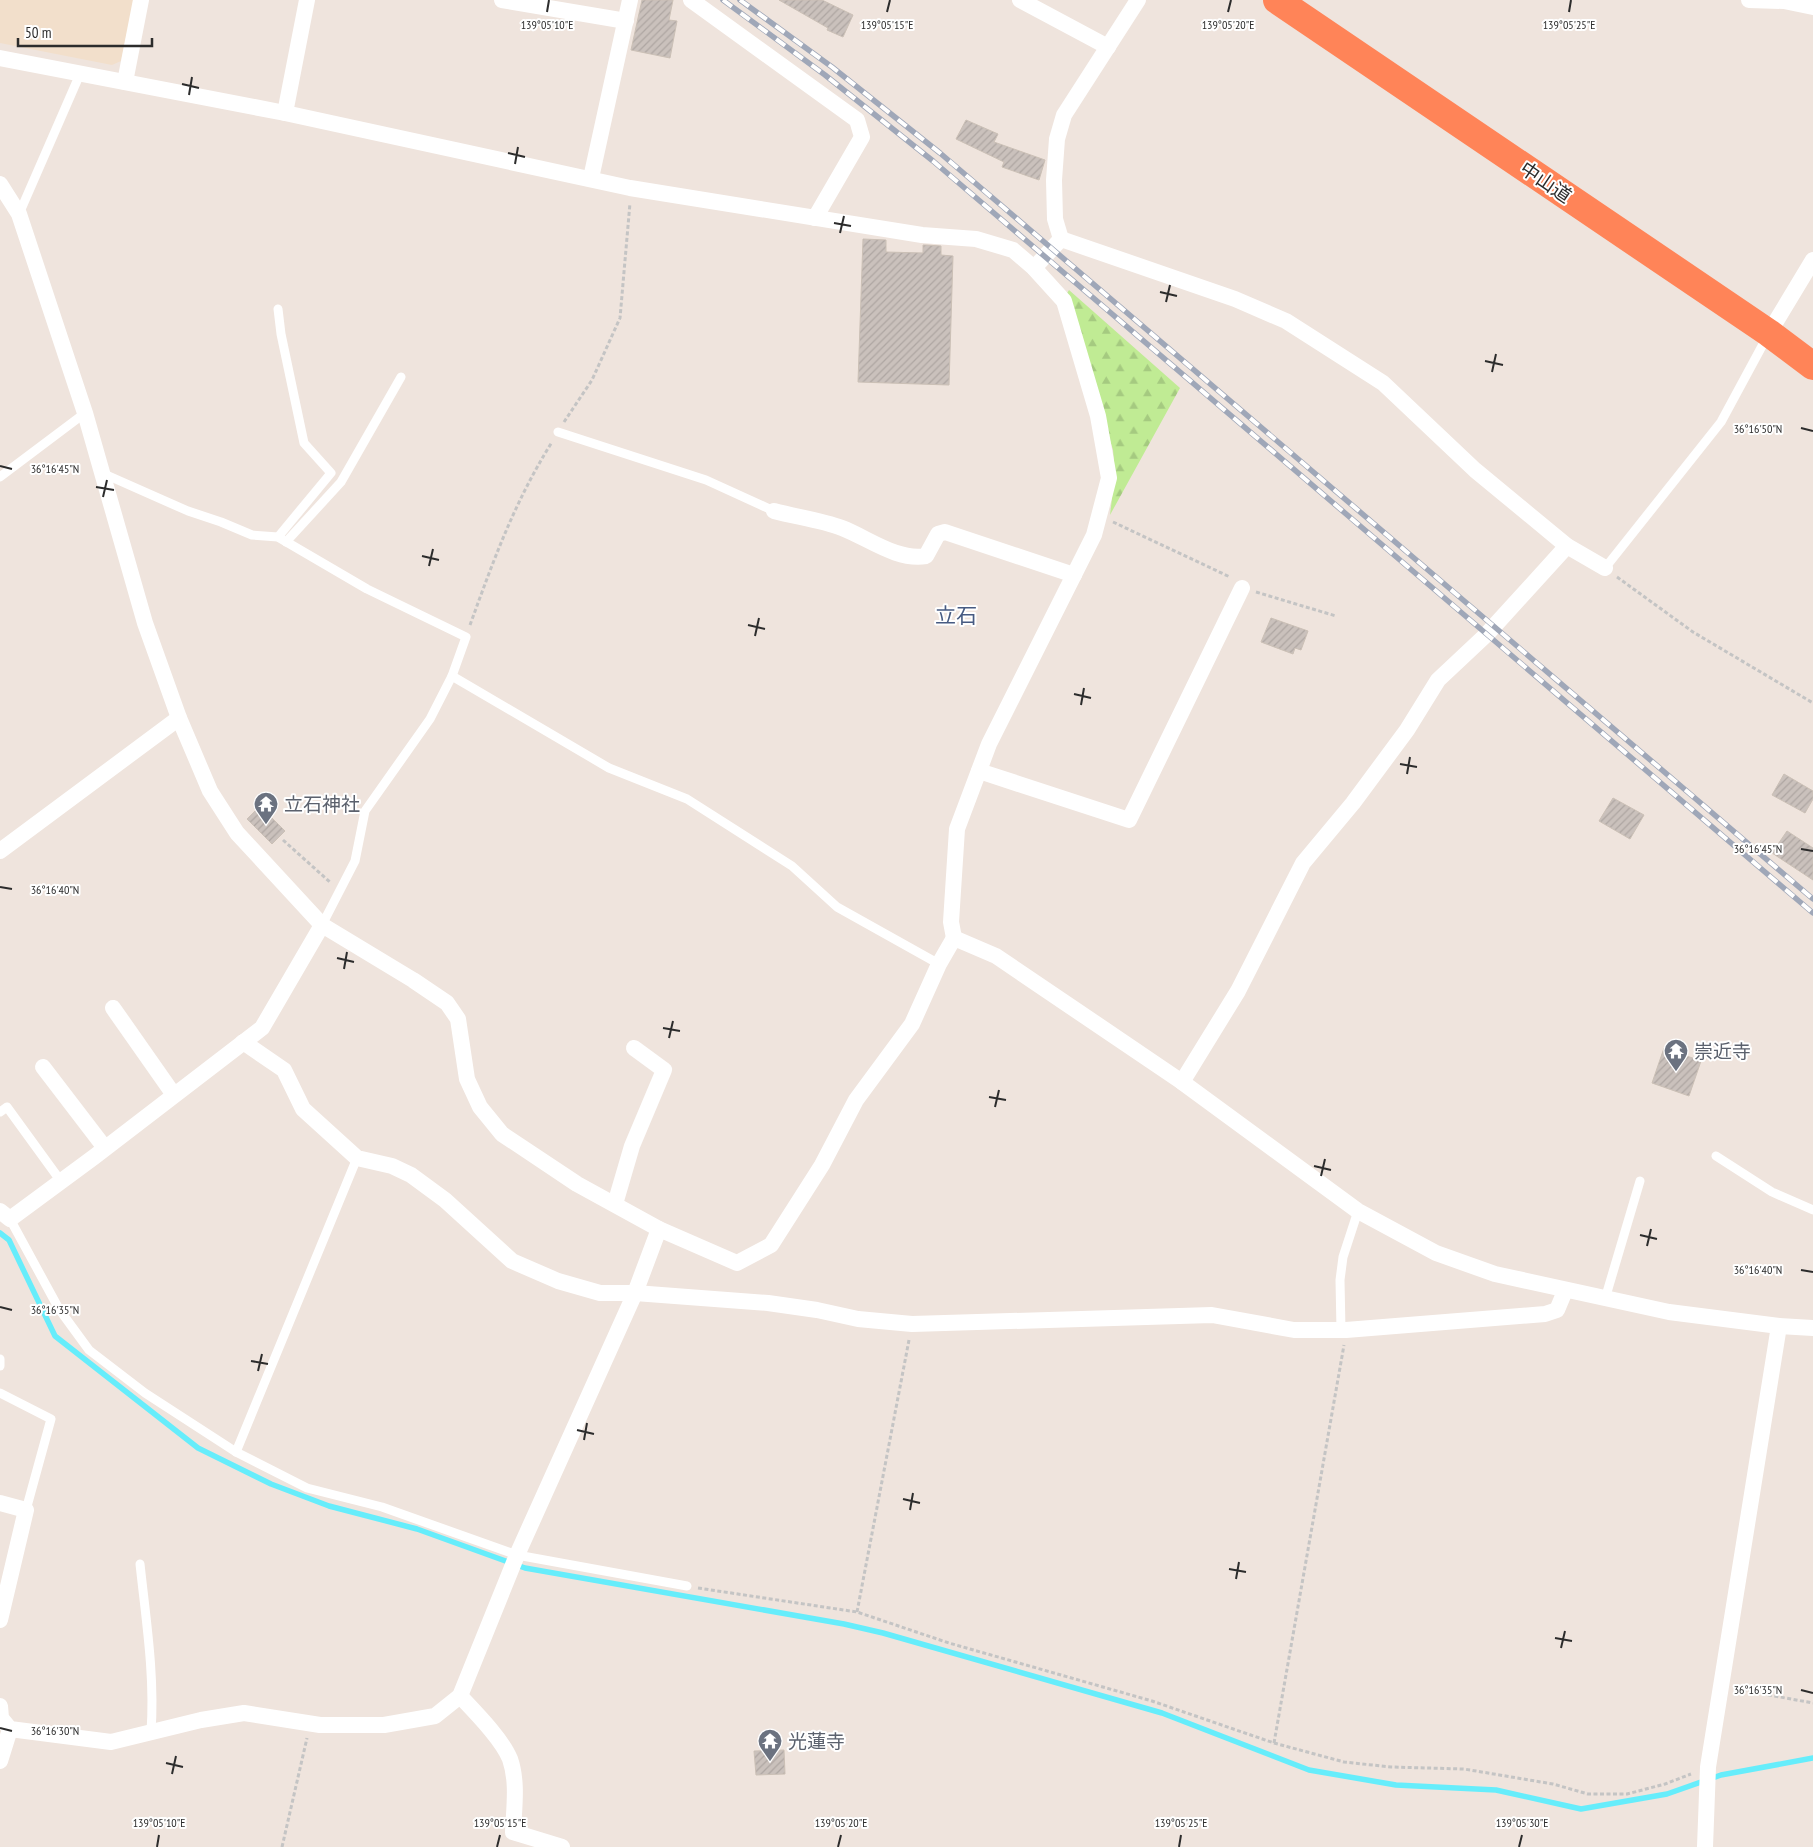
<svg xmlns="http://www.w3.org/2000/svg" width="1813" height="1847" viewBox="0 0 1813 1847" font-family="'PT Sans Narrow','Noto Sans JP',sans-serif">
	<defs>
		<pattern id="forest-firs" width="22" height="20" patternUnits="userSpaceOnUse" patternTransform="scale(1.25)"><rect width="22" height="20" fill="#c0eb94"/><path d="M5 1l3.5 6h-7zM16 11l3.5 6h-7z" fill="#a5ca80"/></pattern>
		<pattern id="building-hatch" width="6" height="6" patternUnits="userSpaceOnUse" patternTransform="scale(1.25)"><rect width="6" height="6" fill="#cac1bc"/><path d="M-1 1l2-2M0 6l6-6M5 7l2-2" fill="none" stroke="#aea6a2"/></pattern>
	</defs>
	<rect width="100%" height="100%" fill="#efe4dd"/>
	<path fill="#f2dfcb" d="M 0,0 L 134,0 L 121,61 L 112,65 L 0,43 Z"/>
	<path fill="url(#forest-firs)" d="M 1069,290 L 1180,388 L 1110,515 L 1115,473 L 1113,450 L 1066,295 Z"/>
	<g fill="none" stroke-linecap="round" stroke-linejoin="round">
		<path stroke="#66edfb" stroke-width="5.5" d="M 0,1233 L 9,1240 L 55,1336 L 198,1448 L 271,1484 L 329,1506 L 417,1529 L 525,1568 L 844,1624 L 883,1633 L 1162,1713 L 1309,1770 L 1396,1785 L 1496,1790 L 1581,1809 L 1667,1794 L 1721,1775 L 1813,1758"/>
	</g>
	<g fill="url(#building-hatch)" stroke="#cbc0b6">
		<path d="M 642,0 L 673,0 L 669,20 L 677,21 L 670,58 L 631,50 Z"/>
		<path d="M 779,0 L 822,0 L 853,15 L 843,37 L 827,30 L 828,28 Z"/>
		<path d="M 966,120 L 998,134 L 994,142 L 1045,160 L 1039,180 L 1002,167 L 1004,162 L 956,139 Z"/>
		<path d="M 863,239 L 886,240 L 886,252 L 923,253 L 923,245 L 926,245 L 941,246 L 941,255 L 953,256 L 949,385 L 858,382 Z"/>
		<path d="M 1271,618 L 1308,631 L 1301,650 L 1295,648 L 1293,654 L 1261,642 Z"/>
		<path d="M 1784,774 L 1813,791 L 1813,799 L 1805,813 L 1772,795 Z"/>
		<path d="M 1613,798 L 1644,815 L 1630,839 L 1599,821 Z"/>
		<path d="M 260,806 L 285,831 L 272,844 L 247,819 Z"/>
		<path d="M 1787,831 L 1813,848 L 1813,880 L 1772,853 Z"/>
		<path d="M 1664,1048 L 1701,1061 L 1689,1096 L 1652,1083 Z"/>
		<path d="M 784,1750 L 785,1774 L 756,1775 L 754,1751 Z"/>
	</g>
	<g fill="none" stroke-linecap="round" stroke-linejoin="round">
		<g stroke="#c4c4c4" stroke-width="3" stroke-dasharray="4 2.5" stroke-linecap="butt">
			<path d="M 564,422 L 592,380 L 620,318 L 630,203"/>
			<path d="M 1113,522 L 1230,577"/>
			<path d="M 1617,577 L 1693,632 L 1813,703"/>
			<path d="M 1256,592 L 1336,616"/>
			<path d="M 470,625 C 494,559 514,503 552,442"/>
			<path d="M 283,840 L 331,883"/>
			<path d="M 698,1588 L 857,1612 L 949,1643 L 1152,1701 L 1274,1743 L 1344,1762 L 1391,1767 L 1464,1769 L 1553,1784 L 1588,1794 L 1627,1794 L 1665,1784 L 1691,1774"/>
			<path d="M 857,1612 L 909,1340"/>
			<path d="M 1736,1689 L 1813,1703"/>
			<path d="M 1274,1743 L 1344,1345"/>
			<path d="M 282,1847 L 307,1738"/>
		</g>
		<g stroke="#fff" stroke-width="9">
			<path d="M 19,214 L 80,74"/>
			<path d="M 278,309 L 281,334 L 304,443 L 331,473 L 278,537"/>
			<path d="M 558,432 L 706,480 L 774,511"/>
			<path d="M 102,473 L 188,511 L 221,522 L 252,535 L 278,537 L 367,589 L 466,637 L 452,676 L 430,719 L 365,811 L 355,861 L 322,925"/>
			<path d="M 0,477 L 85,413"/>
			<path d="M 286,542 L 341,482 L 401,377"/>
			<path d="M 1605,568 L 1721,422 L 1768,335"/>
			<path d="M 452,676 L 609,768 L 687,799 L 792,866 L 837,907 L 939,964"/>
			<path d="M 0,1112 L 7,1107 L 60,1180"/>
			<path d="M 1716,1156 L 1772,1192 L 1813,1210"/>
			<path d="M 10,1219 L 59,1309 L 89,1350 L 145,1393 L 236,1452 L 307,1488 L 382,1507 L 517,1555 L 687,1586"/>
			<path d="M 1605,1299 L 1640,1181"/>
			<path d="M 1341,1330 L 1340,1280 L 1343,1257 L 1358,1211"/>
			<path d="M 0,1359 L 0,1366"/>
			<path d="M 0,1393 L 51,1419 L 26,1510"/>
			<path d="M 236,1452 L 357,1158"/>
			<path d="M 140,1564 C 146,1620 155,1676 151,1732"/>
		</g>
		<g stroke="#fff" stroke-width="16">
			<path d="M 502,0 L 626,21"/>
			<path d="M 691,0 L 857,120 L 862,137 L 815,218"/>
			<path d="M 1020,0 L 1108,47"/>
			<path d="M 1749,0 L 1784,1 L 1813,7"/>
			<path d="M 0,58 L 285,113 L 630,188 L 922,235 L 976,239 L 1013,250 L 1034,268 L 1064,301 L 1098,416 L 1109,478 L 1094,535 L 989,744 L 957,829 L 951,922 L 954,938"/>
			<path d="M 125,82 L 141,0"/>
			<path d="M 285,113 L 307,0"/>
			<path d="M 591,178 L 630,0"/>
			<path d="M 0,184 L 19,214 L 85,413 L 145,623 L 179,718 L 210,791 L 237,833 L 322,925 L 413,980 L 447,1003 L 458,1019 L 467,1079 L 480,1107 L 502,1134 L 577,1184 L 659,1229"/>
			<path d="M 1061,239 L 1235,299 L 1286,321 L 1383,383 L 1475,470 L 1567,546 L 1605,568"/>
			<path d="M 1061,239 L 1055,219 L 1054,180 L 1057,139 L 1064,115 L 1138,0"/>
			<path d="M 1034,268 L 1061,239"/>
			<path d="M 1769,333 L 1813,260"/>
			<path d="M 774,511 C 796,517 821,520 842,528 C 868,538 897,561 926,556 L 938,534 L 945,532 L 1074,575"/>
			<path d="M 979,771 L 1129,820 L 1242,588"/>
			<path d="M 0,851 L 179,718"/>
			<path d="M 113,1008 L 174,1095"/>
			<path d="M 243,1042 L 284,1070 L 303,1109 L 357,1158 L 392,1166 L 411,1175 L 445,1200 L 512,1261 L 558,1281 L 600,1293 L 635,1293 L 768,1303 L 817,1310 L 858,1319 L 912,1324 L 1212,1315 L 1294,1330 L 1346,1330 L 1545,1314 L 1557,1310 L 1565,1291"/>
			<path d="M 43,1067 L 105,1148"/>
			<path d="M 1182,1082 L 1238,991 L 1303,863 L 1353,803 L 1407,730 L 1438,680 L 1487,634 L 1567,546"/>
			<path d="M 615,1204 L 632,1146 L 664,1070 L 634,1048"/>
			<path d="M 0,1211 L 10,1219 L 94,1157 L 262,1028 L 322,925"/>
			<path d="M 0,1503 L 26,1510 L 0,1620"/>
			<path d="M 460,1696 C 475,1712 502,1739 510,1759 C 518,1782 514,1808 513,1832 L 562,1847"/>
			<path d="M 0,1706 L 1,1718 L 10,1729 L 111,1742 L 201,1720 L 244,1713 L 320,1725 L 384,1725 L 435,1716 L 460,1696 L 517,1555 L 635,1293 L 659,1229 L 737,1263 L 771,1245 L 822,1165 L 856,1100 L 912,1024 L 939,964 L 954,938 L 996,956 L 1182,1082 L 1358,1211 L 1436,1253 L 1495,1274 L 1669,1312 L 1779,1326 L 1813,1328"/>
			<path d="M 0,1761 L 10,1729"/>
			<path d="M 1705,1847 L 1708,1767 L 1779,1326"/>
		</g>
		<path stroke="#ff8458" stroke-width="28" d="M 1277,0 L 1769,333 L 1813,366"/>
		<defs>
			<g id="rail">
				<path d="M 723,0 L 825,75 L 933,161 L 1813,913"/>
				<path d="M 740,0 L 832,67 L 940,153 L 1813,899"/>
			</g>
		</defs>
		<use href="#rail" stroke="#9fa7b8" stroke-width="5.5"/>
		<use href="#rail" stroke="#fff" stroke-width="4" stroke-dasharray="11" stroke-linecap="butt"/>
	</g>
	<path fill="none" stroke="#2c2c2c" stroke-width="2" d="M 547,12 L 549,0M 887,12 L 890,0M 1228,12 L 1231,0M 1569,12 L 1571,0M 182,84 L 199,88M 189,95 L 192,77M 508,153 L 525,157M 515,164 L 518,147M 834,223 L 851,226M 840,233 L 844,216M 1160,292 L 1177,296M 1166,302 L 1170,285M 1485,361 L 1503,365M 1492,372 L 1496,354M 1801,428 L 1813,431M 0,466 L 12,469M 96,487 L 114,490M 103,497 L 107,480M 422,556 L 439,560M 429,566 L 433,549M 748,625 L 765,629M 755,636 L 759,618M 1074,694 L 1091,698M 1081,705 L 1084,688M 1400,764 L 1417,767M 1407,774 L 1410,757M 1801,849 L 1813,851M 0,887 L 12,889M 337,958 L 354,962M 344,969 L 347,952M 663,1028 L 680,1031M 669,1038 L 673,1021M 989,1097 L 1006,1100M 995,1107 L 999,1090M 1314,1166 L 1331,1170M 1321,1176 L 1325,1159M 1640,1235 L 1657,1239M 1647,1246 L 1651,1229M 1801,1270 L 1813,1272M 0,1307 L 12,1310M 251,1361 L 268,1364M 258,1371 L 262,1354M 577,1430 L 594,1434M 584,1440 L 587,1423M 903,1499 L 920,1503M 910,1510 L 913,1493M 1229,1569 L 1246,1572M 1236,1579 L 1239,1562M 1555,1638 L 1572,1641M 1561,1648 L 1565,1631M 1801,1690 L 1813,1693M 0,1728 L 12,1731M 166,1763 L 183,1767M 172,1774 L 176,1756M 157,1847 L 159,1835M 497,1847 L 500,1835M 838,1847 L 841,1835M 1179,1847 L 1181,1835M 1519,1847 L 1522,1835"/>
	<defs>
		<symbol id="temple-pin" viewBox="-11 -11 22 30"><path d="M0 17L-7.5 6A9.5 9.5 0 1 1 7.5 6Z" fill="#6b7280" stroke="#fff"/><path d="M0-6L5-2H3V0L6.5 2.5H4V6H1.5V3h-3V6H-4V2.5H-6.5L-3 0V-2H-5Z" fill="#fff"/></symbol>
	</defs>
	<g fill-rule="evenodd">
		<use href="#temple-pin" x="252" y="790" width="28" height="38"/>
		<use href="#temple-pin" x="1662" y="1037" width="28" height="38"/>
		<use href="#temple-pin" x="756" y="1727" width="28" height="38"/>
	</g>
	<g text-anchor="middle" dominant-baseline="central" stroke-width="4" stroke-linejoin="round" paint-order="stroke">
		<g font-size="19" fill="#2c2c2c" stroke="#fff">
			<text transform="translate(1546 182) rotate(34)">中山道</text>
		</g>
		<g font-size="19" fill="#5b616d" stroke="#fff" text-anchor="start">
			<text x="284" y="804">立石神社</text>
			<text x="1694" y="1051">崇近寺</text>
			<text x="788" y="1741">光蓮寺</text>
		</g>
		<g font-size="21" fill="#475b82" stroke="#fff">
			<text x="956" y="615">立石</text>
		</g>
	</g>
	<g font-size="12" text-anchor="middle" fill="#2c2c2c" stroke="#fff" stroke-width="4" stroke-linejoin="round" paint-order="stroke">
		<text x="547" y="29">139°05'10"E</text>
		<text x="887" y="29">139°05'15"E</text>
		<text x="1228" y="29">139°05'20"E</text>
		<text x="1569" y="29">139°05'25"E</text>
		<text x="1758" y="433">36°16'50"N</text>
		<text x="55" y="473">36°16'45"N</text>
		<text x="1758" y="853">36°16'45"N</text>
		<text x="55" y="894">36°16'40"N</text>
		<text x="1758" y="1274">36°16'40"N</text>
		<text x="55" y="1314">36°16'35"N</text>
		<text x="1758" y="1694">36°16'35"N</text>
		<text x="55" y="1735">36°16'30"N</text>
		<text x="159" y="1827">139°05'10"E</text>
		<text x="500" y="1827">139°05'15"E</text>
		<text x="841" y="1827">139°05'20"E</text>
		<text x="1181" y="1827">139°05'25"E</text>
		<text x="1522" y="1827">139°05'30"E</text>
	</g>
	<path d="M18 38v8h134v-8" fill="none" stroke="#2c2c2c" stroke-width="2.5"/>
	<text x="25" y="38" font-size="15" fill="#2c2c2c" stroke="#ffffff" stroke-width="4" paint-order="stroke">50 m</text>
</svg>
